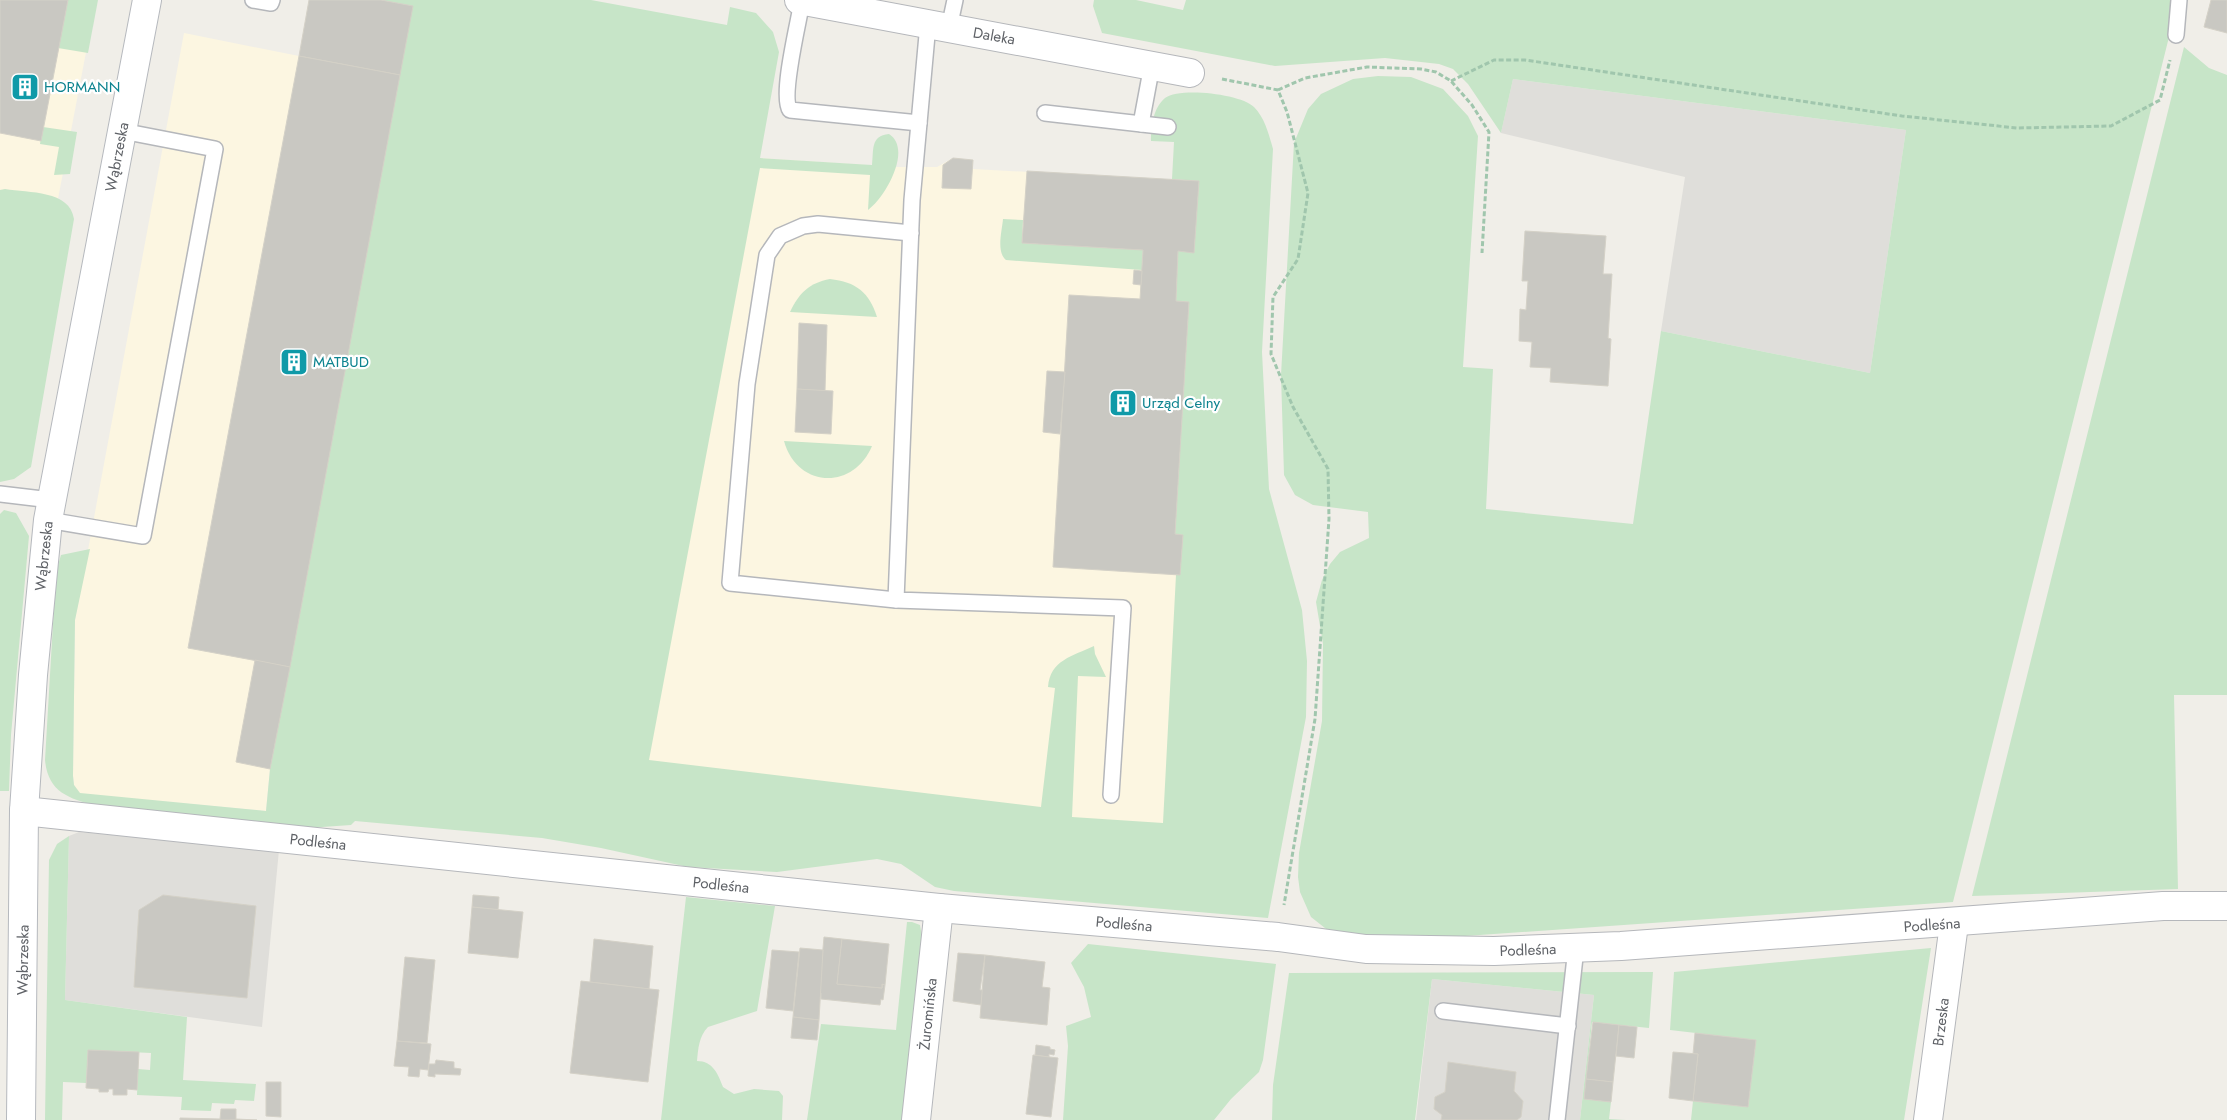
<svg xmlns="http://www.w3.org/2000/svg" width="2227" height="1120" viewBox="0 0 2227 1120" font-family="Jost,sans-serif">
	<rect width="100%" height="100%" fill="#f0eee8"/>
	<g fill="#fcf6e1">
		<path d="M 0,0 L 96,0 L 57,204 L 0,194 Z"/>
		<path d="M 184,33 L 299,56 L 188,648 L 290,667 L 270,769 L 266,811 L 80,794 L 74,785 L 73,776 L 75,620 Z"/>
		<path d="M 760,158 L 896,167 L 937,167 L 953,158 L 973,160 L 973,169 L 1199,181 L 1208,845 L 628,808 Z"/>
	</g>
	<g fill="#dfdeda">
		<path d="M 1513,79 L 1906,130 L 1870,373 L 1661,331 L 1685,177 L 1501,133 Z"/>
		<path d="M 79,832 L 279,850 L 262,1027 L 65,1000 L 69,836 Z"/>
		<path d="M 1432,979 L 1594,995 L 1580,1120 L 1416,1120 Z"/>
	</g>
	<g fill="#c7e5c8">
		<path d="M 68,0 L 98,0 L 88,53 L 58,48 Z"/>
		<path d="M 381,0 L 591,0 L 727,25 L 730,7 L 756,13 L 773,32 L 779,52 L 760,158 L 872,165 C 874,150 870,136 889,134 C 913,149 885,198 868,210 L 870,175 L 760,168 L 649,760 L 1041,807 L 1055,688 L 1048,687 C 1050,660 1073,656 1094,646 L 1095,654 L 1106,677 L 1078,676 L 1072,817 L 1163,823 L 1176,575 L 1180,575 L 1183,535 L 1175,534 L 1189,302 L 1176,301 L 1178,251 L 1194,252 L 1199,181 L 1172,179 L 1174,142 L 1151,141 C 1151,127 1153,108 1165,98 C 1180,87 1241,94 1254,107 C 1265,118 1269,135 1273,149 L 1262,352 L 1269,489 L 1302,610 L 1307,661 L 1306,717 L 1268,918 L 954,891 L 935,887 L 901,864 L 877,859 L 777,872 L 688,867 L 601,848 L 542,838 L 355,821 L 351,825 L 308,828 L 96,806 C 68,798 48,792 45,760 L 56,572 L 61,555 L 90,549 L 75,620 L 73,776 L 74,785 L 80,793 L 266,811 L 270,769 L 412,6 Z"/>
		<path d="M 1094,0 L 1136,0 L 1183,10 L 1186,0 L 2171,0 L 2169,37 L 1953,902 L 1451,937 L 1368,937 L 1330,932 L 1311,917 L 1300,892 L 1298,877 L 1299,853 L 1322,721 L 1323,644 L 1316,602 L 1322,580 L 1330,564 L 1340,552 L 1369,538 L 1368,512 L 1313,505 L 1295,495 L 1284,475 L 1281,375 L 1294,143 L 1308,109 L 1321,94 L 1353,79 L 1378,76 L 1411,77 L 1443,89 L 1468,116 L 1478,136 L 1463,367 L 1493,369 L 1486,509 L 1633,524 L 1661,331 L 1870,373 L 1906,130 L 1513,79 L 1501,133 L 1468,84 L 1453,69 L 1439,64 L 1385,58 L 1275,66 L 1102,33 L 1093,6 Z"/>
		<path d="M 2184,47 L 2209,68 L 2227,75 L 2227,695 L 2174,695 L 2178,889 L 1972,896 Z"/>
		<path d="M 43,127 L 77,132 L 70,174 L 54,175 L 59,147 L 40,144 Z"/>
		<path d="M 5,189 C 29,193 70,190 74,219 L 31,467 L 14,479 L 0,482 L 0,190 Z"/>
		<path d="M 1003,219 L 1023,220 L 1022,243 L 1143,250 L 1142,270 L 1006,260 C 996,252 1002,231 1003,219 Z"/>
		<path d="M 830,279 C 856,282 869,292 877,317 L 790,312 C 799,293 809,283 830,279 Z"/>
		<path d="M 784,441 L 872,446 C 853,491 797,488 784,441 Z"/>
		<path d="M 4,510 L 16,513 L 29,536 L 11,735 L 9,791 L 0,791 L 0,514 Z"/>
		<path d="M 69,836 L 65,1000 L 187,1017 L 183,1080 L 256,1084 L 254,1101 L 235,1100 L 234,1104 L 212,1103 L 211,1111 L 181,1110 L 182,1097 L 137,1095 L 138,1069 L 150,1070 L 151,1053 L 88,1050 L 86,1083 L 63,1082 L 62,1120 L 45,1120 L 49,860 L 57,844 Z"/>
		<path d="M 686,897 L 775,906 L 757,1011 L 708,1027 C 699,1036 698,1049 697,1061 C 713,1061 718,1074 723,1087 L 734,1094 L 754,1089 L 779,1091 L 783,1096 L 782,1120 L 661,1120 Z"/>
		<path d="M 907,922 L 912,922 L 920,925 L 924,948 L 902,1120 L 807,1120 L 821,1024 L 896,1030 Z"/>
		<path d="M 1088,944 L 1276,964 L 1263,1060 L 1259,1072 L 1231,1099 L 1214,1120 L 1063,1120 L 1068,1046 L 1066,1026 L 1091,1017 L 1084,987 L 1071,963 Z"/>
		<path d="M 1931,948 L 1904,1120 L 1691,1120 L 1693,1101 L 1748,1107 L 1756,1040 L 1670,1030 L 1674,972 Z"/>
		<path d="M 1653,972 L 1649,1028 L 1592,1022 L 1584,1099 L 1611,1102 L 1609,1119 L 1626,1120 L 1580,1120 L 1594,995 L 1432,979 L 1415,1120 L 1272,1120 L 1273,1085 L 1289,973 Z"/>
	</g>
	<g fill="#c9c8c2" stroke="#d4d1c7">
		<path d="M 0,0 L 68,0 L 41,141 L 0,133 Z"/>
		<path d="M 309,0 L 381,0 L 413,6 L 400,75 L 299,56 Z"/>
		<path d="M 2211,0 L 2227,0 L 2227,33 L 2204,27 Z"/>
		<path d="M 299,56 L 400,75 L 290,667 L 188,648 Z"/>
		<path d="M 953,158 L 973,160 L 971,189 L 942,188 L 943,165 Z"/>
		<path d="M 1027,171 L 1199,181 L 1194,253 L 1178,251 L 1176,301 L 1189,302 L 1175,534 L 1183,535 L 1180,575 L 1053,567 L 1069,295 L 1140,299 L 1143,250 L 1022,243 Z"/>
		<path d="M 1525,231 L 1606,236 L 1603,274 L 1612,274 L 1608,338 L 1611,339 L 1608,386 L 1550,382 L 1551,368 L 1530,367 L 1532,342 L 1519,341 L 1520,309 L 1526,310 L 1528,281 L 1522,281 Z"/>
		<path d="M 1134,270 L 1142,271 L 1141,285 L 1133,284 Z"/>
		<path d="M 799,323 L 827,325 L 825,391 L 797,389 Z"/>
		<path d="M 1047,371 L 1065,372 L 1060,434 L 1043,432 Z"/>
		<path d="M 797,389 L 833,391 L 831,434 L 795,432 Z"/>
		<path d="M 255,660 L 290,667 L 270,769 L 236,762 Z"/>
		<path d="M 163,895 L 256,906 L 247,998 L 134,987 L 139,910 Z"/>
		<path d="M 473,895 L 499,897 L 498,910 L 472,907 Z"/>
		<path d="M 472,907 L 523,912 L 518,958 L 468,953 Z"/>
		<path d="M 824,937 L 842,939 L 837,984 L 882,988 L 882,984 L 885,985 L 883,1000 L 881,999 L 880,1005 L 821,999 L 821,993 L 819,993 Z"/>
		<path d="M 594,939 L 653,946 L 649,989 L 590,982 Z"/>
		<path d="M 842,939 L 889,944 L 885,985 L 882,984 L 882,988 L 837,984 Z"/>
		<path d="M 800,948 L 823,950 L 819,1020 L 793,1017 Z"/>
		<path d="M 772,950 L 799,952 L 793,1011 L 766,1008 Z"/>
		<path d="M 958,953 L 985,955 L 980,990 L 983,990 L 981,1005 L 953,1001 Z"/>
		<path d="M 985,955 L 1045,962 L 1042,987 L 1050,988 L 1047,1025 L 980,1018 Z"/>
		<path d="M 405,957 L 435,960 L 427,1043 L 397,1041 Z"/>
		<path d="M 581,981 L 659,990 L 648,1082 L 570,1073 Z"/>
		<path d="M 793,1017 L 819,1020 L 817,1040 L 791,1038 Z"/>
		<path d="M 1593,1022 L 1619,1025 L 1613,1082 L 1586,1079 Z"/>
		<path d="M 1619,1025 L 1637,1027 L 1634,1058 L 1616,1056 Z"/>
		<path d="M 1695,1033 L 1756,1040 L 1748,1107 L 1693,1101 L 1698,1054 L 1693,1054 Z"/>
		<path d="M 397,1041 L 431,1044 L 428,1070 L 420,1069 L 419,1077 L 408,1076 L 409,1067 L 394,1066 Z"/>
		<path d="M 1036,1045 L 1050,1047 L 1050,1049 L 1055,1050 L 1054,1055 L 1049,1054 L 1049,1057 L 1035,1055 Z"/>
		<path d="M 88,1050 L 139,1052 L 137,1090 L 127,1089 L 127,1095 L 113,1095 L 113,1089 L 109,1089 L 108,1092 L 99,1092 L 99,1089 L 86,1088 Z"/>
		<path d="M 1673,1052 L 1698,1054 L 1693,1101 L 1669,1098 Z"/>
		<path d="M 1033,1055 L 1058,1058 L 1051,1117 L 1026,1114 Z"/>
		<path d="M 436,1060 L 454,1062 L 454,1068 L 461,1069 L 460,1075 L 435,1074 L 435,1077 L 428,1076 L 429,1064 L 435,1064 Z"/>
		<path d="M 1448,1062 L 1516,1072 L 1514,1091 L 1523,1101 L 1521,1117 L 1517,1120 L 1441,1120 L 1442,1115 L 1434,1109 L 1435,1097 L 1445,1092 Z"/>
		<path d="M 1586,1079 L 1613,1082 L 1611,1102 L 1584,1099 Z"/>
		<path d="M 266,1082 L 281,1082 L 281,1117 L 266,1116 Z"/>
		<path d="M 221,1109 L 236,1109 L 236,1119 L 257,1120 L 180,1120 L 180,1118 L 220,1119 Z"/>
	</g>
	<g fill="none" stroke-linecap="round" stroke-linejoin="round">
		<defs>
			<g id="lane">
				<path d="M 253,0 L 271,3 L 272,0"/>
				<path d="M 802,1 C 799,21 780,96 790,110 L 919,123"/>
				<path d="M 928,24 L 912,200 L 896,600 L 1123,608 L 1111,795"/>
				<path d="M 949,28 L 955,0"/>
				<path d="M 2176,35 L 2179,0"/>
				<path d="M 1045,113 L 1168,127"/>
				<path d="M 1141,124 L 1152,65"/>
				<path d="M 0,494 L 51,500"/>
				<path d="M 48,520 L 143,536 L 215,149 L 122,131"/>
				<path d="M 896,600 L 730,583 L 747,384 L 767,255 L 780,236 L 803,226 L 818,224 L 911,233"/>
				<path d="M 1443,1011 L 1568,1026"/>
				<path d="M 1557,1120 L 1576,948"/>
			</g>
			<g id="street">
				<path d="M 799,0 L 1190,73"/>
				<path d="M 24,811 L 939,908 L 1278,937 L 1366,949 L 1494,951 L 1621,946 L 2163,906 L 2227,906"/>
				<path d="M 916,1120 L 939,908"/>
				<path d="M 1928,1120 L 1954,924"/>
			</g>
			<path id="secondary" d="M 21,1120 L 24,811 L 33,675 L 48,520 L 147,0"/>
		</defs>
		<use href="#lane" stroke="#b5b7bb" stroke-width="18"/>
		<use href="#street" stroke="#b5b7bb" stroke-width="30"/>
		<use href="#secondary" stroke="#b6b9be" stroke-width="30"/>
		<g stroke="#a0c6ad" stroke-width="3" stroke-dasharray="5 2.5" stroke-linecap="butt">
			<path d="M 1222,79 L 1278,90 L 1287,112 L 1308,193 L 1298,259 L 1273,297 L 1271,354 L 1293,407 L 1328,469 L 1329,519 L 1315,719 L 1284,905"/>
			<path d="M 1451,81 L 1494,60 L 1525,60 L 1902,116 L 2017,128 L 2111,126 L 2160,100 L 2170,60"/>
			<path d="M 1278,90 L 1305,78 L 1367,67 L 1421,69 L 1436,72 L 1451,81 L 1472,105 L 1489,132 L 1482,253"/>
		</g>
		<use href="#lane" stroke="#fff" stroke-width="15"/>
		<use href="#street" stroke="#fff" stroke-width="28"/>
		<use href="#secondary" stroke="#fff" stroke-width="28"/>
	</g>
	<defs>
		<symbol id="building-square" viewBox="-11 -11 22 22"><rect x="-9" y="-9" width="18" height="18" rx="4" fill="#0f9aa8" stroke="#fff"/><path d="M-4-6H4V6H1V3H-1V6H-4ZM-2.5-4.3h1.7v1.8h-1.7ZM.8-4.3h1.7v1.8H.8ZM-2.5-1h1.7V.8h-1.7ZM.8-1h1.7V.8H.8Z" fill="#fff"/></symbol>
	</defs>
	<g fill-rule="evenodd">
		<use href="#building-square" x="9" y="71" width="32" height="32"/>
		<use href="#building-square" x="278" y="346" width="32" height="32"/>
		<use href="#building-square" x="1107" y="387" width="32" height="32"/>
	</g>
	<g text-anchor="middle" dominant-baseline="central" stroke-width="4.5" stroke-linejoin="round" paint-order="stroke">
		<g font-size="15" fill="#5f6267" stroke="#fff">
			<text transform="translate(994 36) rotate(10)">Daleka</text>
			<text transform="translate(117 157) rotate(-79)">Wąbrzeska</text>
			<text transform="translate(44 556) rotate(-84)">Wąbrzeska</text>
			<text transform="translate(318 842) rotate(6)">Podleśna</text>
			<text transform="translate(721 885) rotate(6)">Podleśna</text>
			<text transform="translate(1124 924) rotate(5)">Podleśna</text>
			<text transform="translate(1932 925) rotate(-4)">Podleśna</text>
			<text transform="translate(1528 950) rotate(-2)">Podleśna</text>
			<text transform="translate(23 960) rotate(-89)">Wąbrzeska</text>
			<text transform="translate(928 1014) rotate(-84)">Żuromińska</text>
			<text transform="translate(1941 1022) rotate(-83)">Brzeska</text>
		</g>
		<g font-size="15" fill="#0d838f" stroke="#fff" text-anchor="start">
			<text x="44" y="87">HORMANN</text>
			<text x="313" y="362">MATBUD</text>
			<text x="1142" y="403">Urząd Celny</text>
		</g>
	</g>
</svg>
